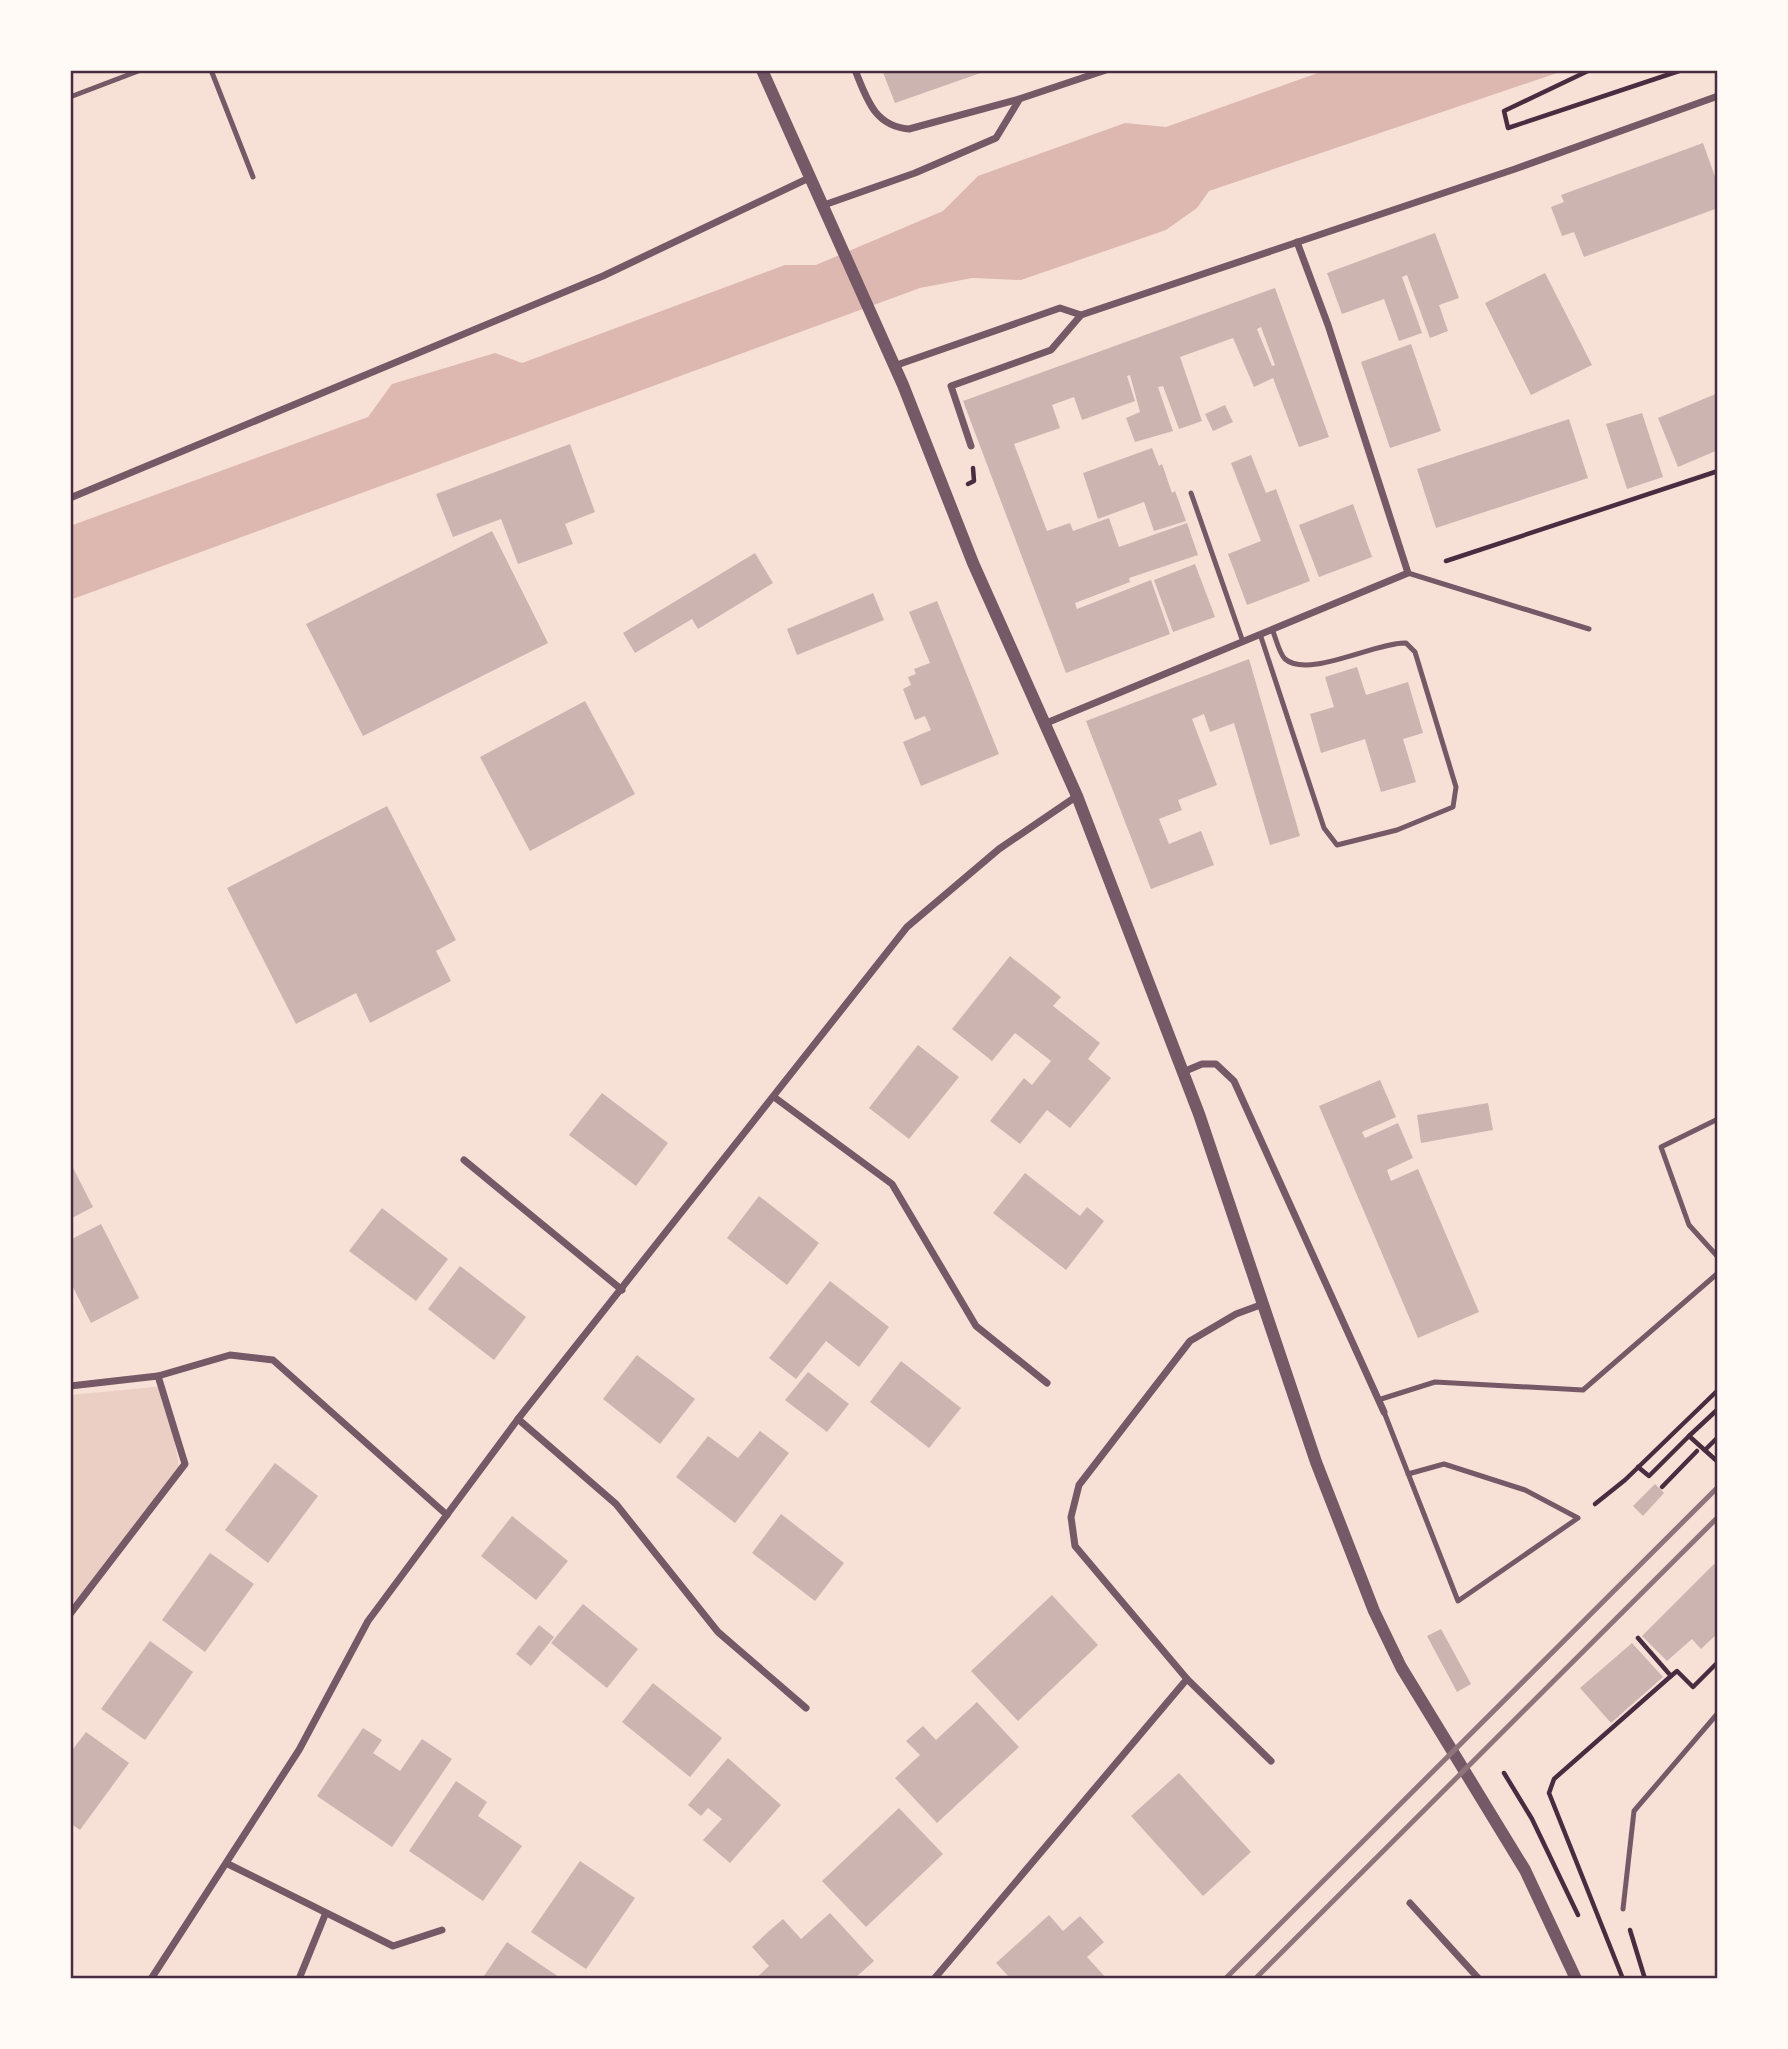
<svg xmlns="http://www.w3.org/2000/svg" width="1788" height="2049" viewBox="0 0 1788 2049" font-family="Merriweather,serif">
	<rect width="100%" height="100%" fill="#f7e1d7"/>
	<path fill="#ebcfc5" d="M 165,1386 L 180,1472 L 70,1607 L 70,1395 Z"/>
	<path fill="#dcb8b0" d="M 1326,70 L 1566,70 L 1209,191 L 1197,208 L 1166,230 L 1021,280 L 972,278 L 920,288 L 70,600 L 70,526 L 368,417 L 392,384 L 495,353 L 522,363 L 785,265 L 816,265 L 943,211 L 978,176 L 1125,123 L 1166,127 Z"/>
	<g fill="#ccb4b1" fill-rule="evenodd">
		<path d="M 882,70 L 989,70 L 895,103 Z"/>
		<path d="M 1703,143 L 1718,185 L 1718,208 L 1584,257 L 1574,232 L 1562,236 L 1551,207 L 1564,202 L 1561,195 Z"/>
		<path d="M 1435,233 L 1459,298 L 1439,305 L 1448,331 L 1430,338 L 1407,275 L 1402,277 L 1422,333 L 1399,341 L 1384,299 L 1342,314 L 1327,273 Z"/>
		<path d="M 1545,273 L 1592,365 L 1531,395 L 1485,303 Z"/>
		<path d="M 1275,288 L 1329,437 L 1299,447 L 1273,378 L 1254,387 L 1233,338 L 1180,357 L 1202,421 L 1179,429 L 1163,386 L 1158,387 L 1173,431 L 1135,442 L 1126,418 L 1140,412 L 1130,375 L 1127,376 L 1135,401 L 1082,420 L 1074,397 L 1052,405 L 1060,428 L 1014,444 L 1047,531 L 1070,523 L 1073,531 L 1109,518 L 1119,547 L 1187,523 L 1198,555 L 1129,578 L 1130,582 L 1075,603 L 1077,609 L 1151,580 L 1170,634 L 1066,673 L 963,401 ZM 1261,327 L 1275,365 L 1272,366 L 1257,329 Z"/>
		<path d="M 1411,344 L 1441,431 L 1390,448 L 1361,362 Z"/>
		<path d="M 1718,393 L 1718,450 L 1678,467 L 1658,418 Z"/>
		<path d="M 1225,405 L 1233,422 L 1213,431 L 1205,414 Z"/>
		<path d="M 1642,413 L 1663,477 L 1627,489 L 1606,424 Z"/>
		<path d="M 1569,419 L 1588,478 L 1436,528 L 1417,469 Z"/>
		<path d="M 570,444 L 595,512 L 565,524 L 573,544 L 518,564 L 501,519 L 453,537 L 436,494 Z"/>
		<path d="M 1152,448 L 1159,466 L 1162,464 L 1172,493 L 1175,491 L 1186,521 L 1154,531 L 1144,502 L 1098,519 L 1083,473 Z"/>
		<path d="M 1251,455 L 1266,493 L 1276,489 L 1310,581 L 1247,605 L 1228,554 L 1261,541 L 1231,463 Z"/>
		<path d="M 1353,504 L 1372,557 L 1319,577 L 1299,525 Z"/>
		<path d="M 492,531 L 548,643 L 363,736 L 306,624 Z"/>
		<path d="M 755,553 L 773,583 L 698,629 L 692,619 L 635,653 L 623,633 Z"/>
		<path d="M 1195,564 L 1215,617 L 1173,632 L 1154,580 Z"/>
		<path d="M 873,593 L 884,620 L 797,655 L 787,629 Z"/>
		<path d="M 937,601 L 999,754 L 921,786 L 903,742 L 931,730 L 925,716 L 915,720 L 903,689 L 911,685 L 908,677 L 916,674 L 914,669 L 930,663 L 909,612 Z"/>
		<path d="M 1249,659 L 1300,836 L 1270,845 L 1234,723 L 1210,732 L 1204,714 L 1192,719 L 1217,785 L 1178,800 L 1182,810 L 1159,819 L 1169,844 L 1201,831 L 1214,865 L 1151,889 L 1086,721 Z"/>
		<path d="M 1357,667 L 1366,695 L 1408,682 L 1423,733 L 1403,739 L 1416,782 L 1381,792 L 1365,739 L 1321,753 L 1310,714 L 1334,707 L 1325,677 Z"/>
		<path d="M 585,701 L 635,794 L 530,851 L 480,757 Z"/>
		<path d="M 387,806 L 456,940 L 436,951 L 451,981 L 370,1023 L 356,993 L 296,1024 L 227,888 Z"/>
		<path d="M 1010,956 L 1061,997 L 1053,1006 L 1100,1043 L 1088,1059 L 1111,1078 L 1070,1128 L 1047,1110 L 1020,1144 L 990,1121 L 1024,1078 L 1032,1085 L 1051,1061 L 1015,1033 L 992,1061 L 952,1029 Z"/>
		<path d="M 918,1045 L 959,1077 L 909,1139 L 869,1108 Z"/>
		<path d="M 1380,1080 L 1396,1117 L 1362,1132 L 1365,1138 L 1398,1123 L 1413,1158 L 1387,1170 L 1391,1181 L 1418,1169 L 1479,1312 L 1418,1338 L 1319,1106 Z"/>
		<path d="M 602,1093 L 668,1143 L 636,1186 L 569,1135 Z"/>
		<path d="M 1488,1103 L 1493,1130 L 1421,1143 L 1417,1115 Z"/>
		<path d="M 70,1162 L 93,1207 L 70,1219 Z"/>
		<path d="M 1025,1173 L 1080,1216 L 1087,1207 L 1104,1221 L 1066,1270 L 993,1213 Z"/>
		<path d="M 759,1196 L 819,1243 L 787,1285 L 727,1238 Z"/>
		<path d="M 382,1208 L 448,1259 L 416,1301 L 349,1251 Z"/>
		<path d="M 101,1224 L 139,1298 L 91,1323 L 70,1281 L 70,1240 Z"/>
		<path d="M 460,1266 L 526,1317 L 494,1360 L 428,1309 Z"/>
		<path d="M 830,1281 L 889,1327 L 859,1367 L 826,1341 L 796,1379 L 769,1358 Z"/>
		<path d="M 637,1355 L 695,1399 L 660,1444 L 603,1399 Z"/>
		<path d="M 901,1361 L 961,1408 L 929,1448 L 870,1402 Z"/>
		<path d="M 808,1372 L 849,1404 L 827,1432 L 785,1400 Z"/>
		<path d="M 760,1431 L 789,1453 L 735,1523 L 676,1477 L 708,1436 L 738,1458 Z"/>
		<path d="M 275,1463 L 318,1496 L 268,1563 L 225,1530 Z"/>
		<path d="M 1655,1484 L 1664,1493 L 1643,1516 L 1633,1506 Z"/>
		<path d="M 781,1514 L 844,1563 L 815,1601 L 752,1553 Z"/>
		<path d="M 512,1516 L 568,1561 L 536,1600 L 481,1556 Z"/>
		<path d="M 210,1553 L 254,1584 L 205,1652 L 162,1620 Z"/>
		<path d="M 1714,1564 L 1718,1568 L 1718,1633 L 1701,1649 L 1692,1639 L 1667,1661 L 1642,1636 Z"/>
		<path d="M 1052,1595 L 1098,1645 L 1018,1721 L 971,1671 Z"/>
		<path d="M 583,1604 L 638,1649 L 607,1688 L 551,1643 Z"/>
		<path d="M 539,1625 L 554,1637 L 531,1666 L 516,1654 Z"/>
		<path d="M 1441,1629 L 1471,1684 L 1457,1692 L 1427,1636 Z"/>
		<path d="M 150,1641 L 193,1672 L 145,1740 L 101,1709 Z"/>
		<path d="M 1632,1643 L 1663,1677 L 1611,1723 L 1580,1688 Z"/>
		<path d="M 653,1683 L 722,1738 L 690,1777 L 622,1722 Z"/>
		<path d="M 977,1702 L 1019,1747 L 937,1823 L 895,1778 L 920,1755 L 906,1741 L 923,1726 L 936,1740 Z"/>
		<path d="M 363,1728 L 382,1740 L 373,1753 L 400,1771 L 422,1739 L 452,1759 L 392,1847 L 317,1796 Z"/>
		<path d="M 86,1732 L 129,1763 L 80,1830 L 70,1823 L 70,1753 Z"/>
		<path d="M 728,1758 L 781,1805 L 730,1863 L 703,1840 L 722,1819 L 708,1808 L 701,1816 L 688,1805 Z"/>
		<path d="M 1179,1773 L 1251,1852 L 1203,1896 L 1131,1816 Z"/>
		<path d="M 456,1781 L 487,1802 L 478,1816 L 522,1846 L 483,1901 L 409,1851 Z"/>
		<path d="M 899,1808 L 943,1854 L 866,1927 L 822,1881 Z"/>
		<path d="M 580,1861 L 635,1898 L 586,1969 L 531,1932 Z"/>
		<path d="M 830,1913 L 874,1961 L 854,1979 L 755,1979 L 769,1966 L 752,1947 L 769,1931 L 783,1919 L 801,1939 Z"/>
		<path d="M 1049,1915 L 1063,1931 L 1080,1916 L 1104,1942 L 1087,1957 L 1107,1979 L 1011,1979 L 996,1963 Z"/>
		<path d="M 507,1942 L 562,1979 L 482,1979 Z"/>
	</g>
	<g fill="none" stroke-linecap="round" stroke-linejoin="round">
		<g stroke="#4a2c40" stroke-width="4.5">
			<path d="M 1590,70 L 1504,111 L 1508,128 L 1682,70"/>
			<path d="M 968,484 L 974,481 L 973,468"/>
			<path d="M 1446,561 L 1718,471"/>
			<path d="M 1718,1409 L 1689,1436 L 1718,1462"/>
			<path d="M 1705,1450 L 1718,1437"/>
			<path d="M 1638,1467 L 1649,1476 L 1689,1436"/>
			<path d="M 1662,1487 L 1697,1451"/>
			<path d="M 1595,1504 L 1625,1480 L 1718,1390"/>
			<path d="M 1671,1676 L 1677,1671 L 1693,1687 L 1718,1662"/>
			<path d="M 1504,1773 L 1532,1819 L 1578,1915"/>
			<path d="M 1630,1930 L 1645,1979"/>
			<path d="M 1623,1979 L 1549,1793 L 1554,1779 L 1671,1676 L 1638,1638"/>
		</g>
		<g stroke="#755966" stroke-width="5">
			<path d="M 211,70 L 253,177"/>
			<path d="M 70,97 L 141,70"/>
			<path d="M 1191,493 L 1243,642"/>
			<path d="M 1408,573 L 1589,629"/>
			<path d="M 1260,634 L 1324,828 L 1337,845 L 1397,830 L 1453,807 L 1456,787 L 1415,652 L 1406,643 C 1376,642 1308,679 1285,659 C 1279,653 1276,638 1272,629"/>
			<path d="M 1718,1119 L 1661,1147 L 1689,1225 L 1718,1257"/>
			<path d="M 1378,1400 L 1435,1382 L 1583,1390 L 1718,1273"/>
			<path d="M 1384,1412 L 1458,1601 L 1578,1518 L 1525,1490 L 1444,1464 L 1408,1474"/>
			<path d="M 1623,1909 L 1634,1811 L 1718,1713"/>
		</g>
		<g stroke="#755966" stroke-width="7">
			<path d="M 855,70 C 867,99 874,126 909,129 L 1019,99 L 1106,70"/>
			<path d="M 824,205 L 915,173 L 996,138 L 1019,100"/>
			<path d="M 894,366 L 1060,308 L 1081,315"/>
			<path d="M 971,446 L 951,386 L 1051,350 L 1081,315 L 1515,169 L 1718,96"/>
			<path d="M 70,498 L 603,276 L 811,177"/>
			<path d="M 1044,724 L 1408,573 L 1328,325 L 1297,242"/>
			<path d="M 1183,1072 L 1202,1064 L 1216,1064 L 1234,1081 L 1384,1412"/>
			<path d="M 774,1097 L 892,1184 L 976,1326 L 1047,1383"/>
			<path d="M 464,1160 L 622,1290"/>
			<path d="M 70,1386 L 158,1376 L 230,1355 L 273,1360 L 447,1515"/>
			<path d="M 518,1419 L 616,1504 L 718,1632 L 806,1708"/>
			<path d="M 70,1614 L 185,1464 L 158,1376"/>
			<path d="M 1187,1679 L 1271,1761"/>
			<path d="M 228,1864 L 393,1946 L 442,1930"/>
			<path d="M 1410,1903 L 1479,1979"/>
			<path d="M 151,1979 L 299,1750 L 368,1621 L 518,1419 L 907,927 L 999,849 L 1077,796"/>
			<path d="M 299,1979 L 325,1915"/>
			<path d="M 934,1979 L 1187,1679 L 1075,1546 L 1071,1517 L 1079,1485 L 1190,1341 L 1236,1314 L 1263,1304"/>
		</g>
		<path stroke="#755966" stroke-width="12" d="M 762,70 L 903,385 L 973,563 L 1077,796 L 1199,1114 L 1316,1462 L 1374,1611 L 1401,1667 L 1525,1870 L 1576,1979"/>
		<g stroke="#8f747c" stroke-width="5">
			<path d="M 1225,1979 L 1718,1487"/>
			<path d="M 1255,1979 L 1718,1517"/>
		</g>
	</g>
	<rect width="1788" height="2049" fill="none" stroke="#fffaf5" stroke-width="144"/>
	<rect x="72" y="72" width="1644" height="1905" fill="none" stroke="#4a2c40" stroke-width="2.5"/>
</svg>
